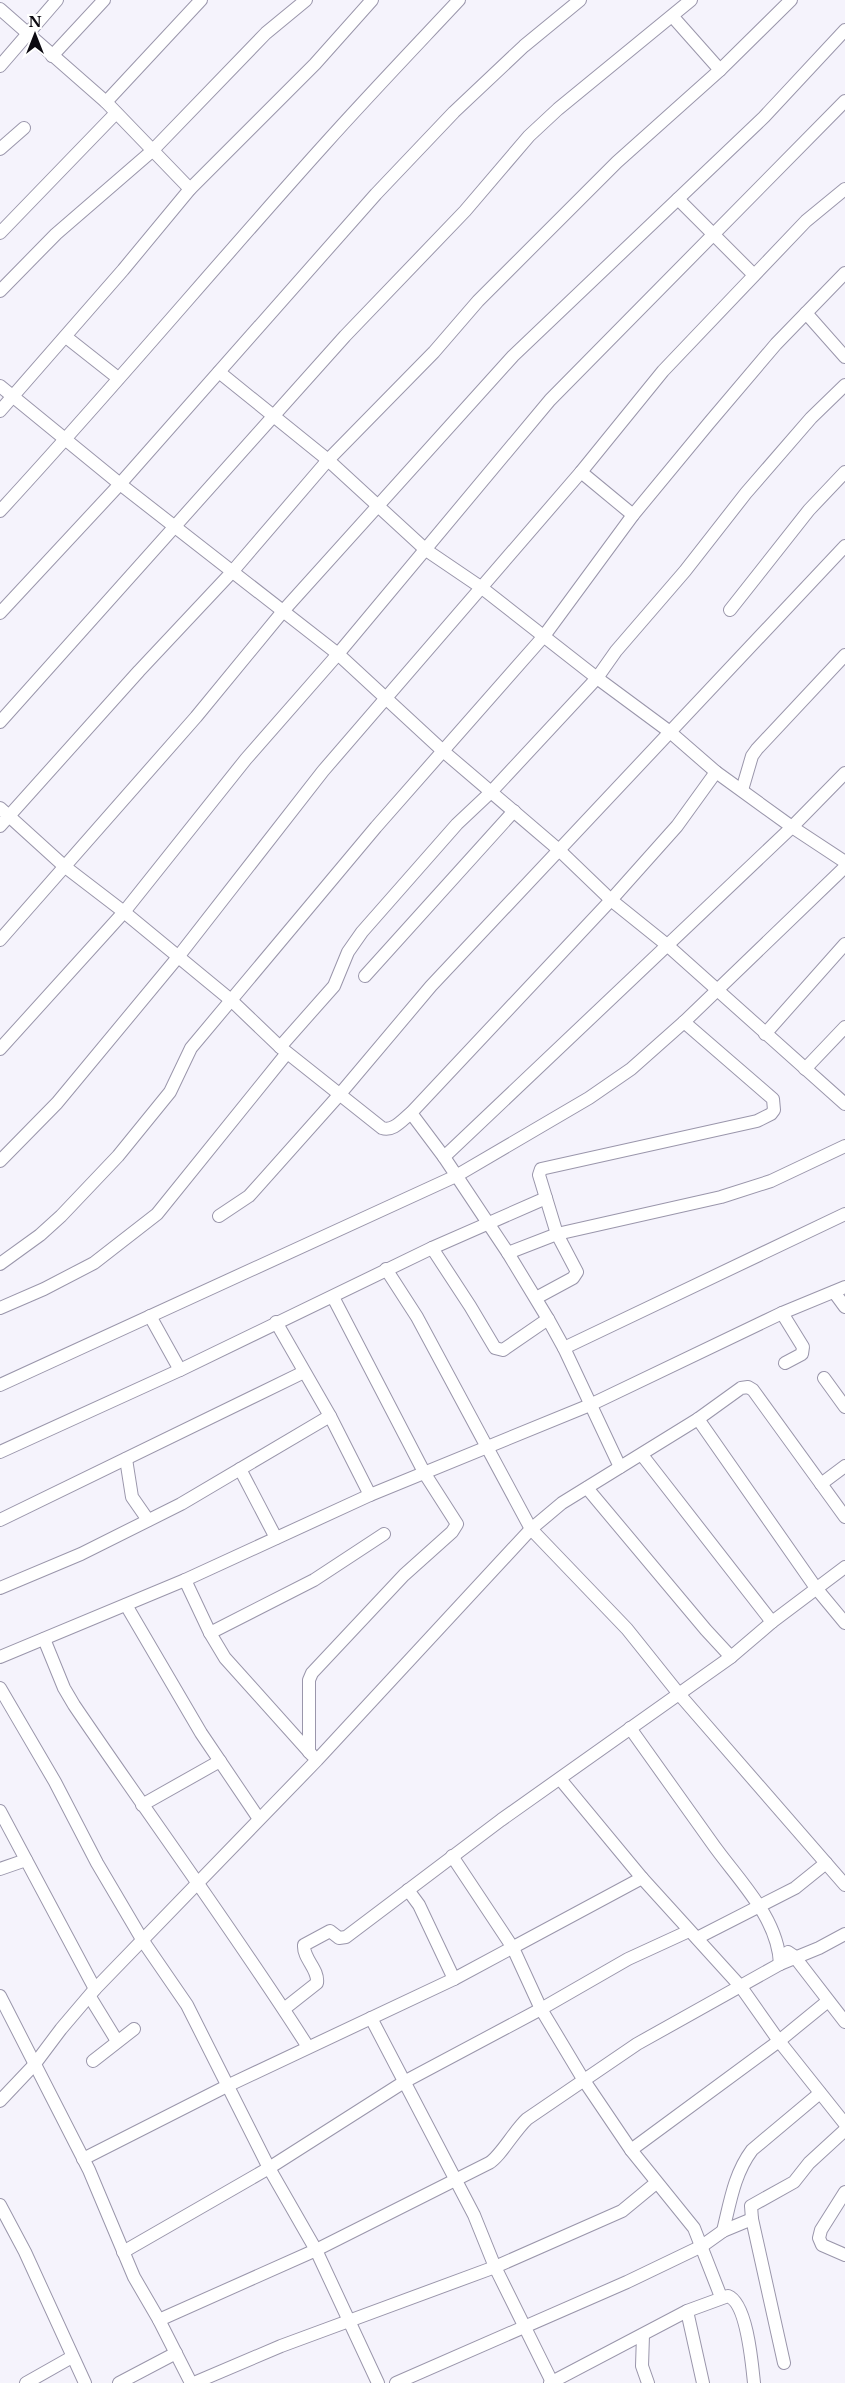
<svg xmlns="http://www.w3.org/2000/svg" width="845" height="2383" viewBox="0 0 845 2383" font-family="'Libre Baskerville',serif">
	<rect width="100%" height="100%" fill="#f5f3fc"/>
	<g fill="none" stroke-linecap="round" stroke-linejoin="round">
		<defs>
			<g id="minor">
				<path d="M 0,9 L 106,102 L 190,189"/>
				<path d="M 673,17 L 720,70"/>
				<path d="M 52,56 L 104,0"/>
				<path d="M 0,66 L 57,0"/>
				<path d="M 106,102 L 201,0"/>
				<path d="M 0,149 L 24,128"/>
				<path d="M 678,199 L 754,275"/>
				<path d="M 0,233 L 116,113"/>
				<path d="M 0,291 L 56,234 L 152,151 L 266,33 L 306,0"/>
				<path d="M 806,313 L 845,357"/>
				<path d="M 66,337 L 118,378"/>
				<path d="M 219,372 L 328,460 L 426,550 L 482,588 L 597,678 L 670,732 L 716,772 L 792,827 L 845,862"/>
				<path d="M 0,386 L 120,484 L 338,654 L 443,751 L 559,850 L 611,900 L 667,945 L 845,1104"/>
				<path d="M 0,411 L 123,270 L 190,189 L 315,64 L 372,0"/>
				<path d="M 581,472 L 633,515"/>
				<path d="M 0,511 C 111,391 216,265 325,144 C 369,95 414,48 459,0"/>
				<path d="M 730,610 L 809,510 L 845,472"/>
				<path d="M 0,613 L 120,484 L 376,194 L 454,112 L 524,46 L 580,0"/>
				<path d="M 0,722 L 345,336 L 465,211 L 529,136 L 558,109 L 691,0"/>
				<path d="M 742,790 L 752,756 L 757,749 L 845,655"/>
				<path d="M 0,808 L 64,866 L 124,912 L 232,1001 L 280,1047 L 382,1128 C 393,1132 402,1120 411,1113 L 611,900 L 677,826 L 716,772"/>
				<path d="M 0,826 L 139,671 L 232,572 L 328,460 L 434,352 L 478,301 L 617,162 L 720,70 L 791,0"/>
				<path d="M 0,940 L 196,717 L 284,610 L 513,356 L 764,117 L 845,30"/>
				<path d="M 365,976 L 514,811"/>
				<path d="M 765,1034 L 845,944"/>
				<path d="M 280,1047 L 334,986 L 348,952 L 362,932 L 457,824 L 491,792 L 597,678 L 616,651 L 685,571 L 746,493 L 811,418 L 845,385"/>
				<path d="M 0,1049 L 124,912 L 246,759 L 338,654 L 550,400 L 845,101"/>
				<path d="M 805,1069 L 845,1027"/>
				<path d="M 411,1113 L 444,1157 L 508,1253 L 548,1319 L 564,1348 L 620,1467"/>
				<path d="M 444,1157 L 792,827 L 845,773"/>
				<path d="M 0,1161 L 57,1103 L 178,957 L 323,771 L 581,472 L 663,371 L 806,221 L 845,189"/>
				<path d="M 219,1216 L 249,1196 L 340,1094 L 431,986 L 845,546"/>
				<path d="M 432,1248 L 470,1306 L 495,1348 L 503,1350 L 548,1319"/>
				<path d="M 508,1253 L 557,1234 L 721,1197 L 771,1181 L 845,1146"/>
				<path d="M 0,1264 L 40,1235 L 61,1216 L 118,1156 L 170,1092 L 191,1048 L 376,827 L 544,636 L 633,515 L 709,423 L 776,344 L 845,273"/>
				<path d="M 386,1269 L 417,1317 L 531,1529 L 627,1629 L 679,1694 L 845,1885"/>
				<path d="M 834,1292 L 845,1307"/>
				<path d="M 536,1298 L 573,1278 L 577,1272 L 557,1234 L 539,1175 L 541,1169 L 757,1121 L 771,1114 L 774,1110 L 773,1099 L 684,1022"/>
				<path d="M 0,1308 L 44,1289 L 94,1263 L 157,1214 L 287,1053"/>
				<path d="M 782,1313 L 803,1347 L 802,1354 L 785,1363"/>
				<path d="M 150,1316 L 180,1370"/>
				<path d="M 276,1322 L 330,1416 L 370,1495"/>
				<path d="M 564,1348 L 845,1214"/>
				<path d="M 824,1378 L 845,1407"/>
				<path d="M 0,1385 L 456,1176 L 589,1098 L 631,1069 L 684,1022 L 845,867"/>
				<path d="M 698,1419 L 816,1588 L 845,1623"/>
				<path d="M 0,1452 L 180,1370 L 432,1248 L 546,1198"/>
				<path d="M 642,1455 L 772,1622"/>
				<path d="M 126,1459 L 132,1497 L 148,1520"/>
				<path d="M 240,1469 L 276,1538"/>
				<path d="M 821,1484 L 845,1466"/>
				<path d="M 587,1488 L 706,1630 L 731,1657 L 772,1622 L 845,1567"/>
				<path d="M 0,1520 L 304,1372"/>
				<path d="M 185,1580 L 210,1633 L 225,1658 L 312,1755"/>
				<path d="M 0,1588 L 81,1554 L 181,1504 L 330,1416"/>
				<path d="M 126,1605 L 201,1733 L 259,1819"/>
				<path d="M 210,1633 L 314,1580 L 384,1534"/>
				<path d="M 44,1639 L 64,1688 L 74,1705 C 152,1820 234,1931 308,2047"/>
				<path d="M 0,1657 L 185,1580 L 370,1495 L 590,1405 L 782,1313 L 845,1287"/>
				<path d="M 0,1688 L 55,1782 L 97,1863 L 143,1941 L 187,2005 L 269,2168 L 316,2250 L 378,2383"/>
				<path d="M 630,1728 C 657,1766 685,1805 712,1843 C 738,1880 778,1917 780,1964"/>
				<path d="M 309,1752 L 309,1680 L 312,1673 L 404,1575 L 452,1532 L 457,1524 L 425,1474 L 333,1297"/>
				<path d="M 560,1779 L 642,1878 L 741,1987 L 779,2041 L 845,2124"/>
				<path d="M 142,1805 L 220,1761"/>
				<path d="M 0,1811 L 95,1989"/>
				<path d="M 452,1856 L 513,1948 L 541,2009 L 583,2079 L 631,2150 L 694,2228 L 721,2297"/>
				<path d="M 0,1869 L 26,1860"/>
				<path d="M 408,1890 L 419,1905 L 454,1979"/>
				<path d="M 697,1938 L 795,1888 L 826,1863"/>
				<path d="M 788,1952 L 794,1956 L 845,2022"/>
				<path d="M 0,1996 L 89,2170 L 134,2277 L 159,2320 L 191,2383"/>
				<path d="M 90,1997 L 117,2041"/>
				<path d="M 284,2009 L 317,1983 C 319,1969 303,1959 304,1945 L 330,1931 L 339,1938 L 346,1937 L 501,1820 L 731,1657"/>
				<path d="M 371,2018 L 474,2215 L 495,2267 L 552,2382"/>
				<path d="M 93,2061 L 134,2029"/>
				<path d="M 0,2101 L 34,2065 L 61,2029 L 95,1989 L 317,1760 L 531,1529 L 562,1503 L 698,1419 L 741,1388 L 748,1387 L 753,1390 L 845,1517"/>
				<path d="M 631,2150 L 779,2041 L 828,2001"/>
				<path d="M 83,2159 L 227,2086 L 454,1979 L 642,1878"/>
				<path d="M 845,2192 L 821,2230 L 819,2238 L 822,2245 L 845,2255"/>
				<path d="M 0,2205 L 25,2252 L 85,2383"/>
				<path d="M 723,2231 C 730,2203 734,2174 752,2150 L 820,2093"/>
				<path d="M 123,2252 L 269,2168 L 404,2082 L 541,2009 L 628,1959 L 689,1931"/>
				<path d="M 687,2311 L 703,2383"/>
				<path d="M 159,2320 L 316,2250 L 489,2163 C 500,2157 514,2131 527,2119 L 637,2044 L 780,1964 L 819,1948 L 845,1934"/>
				<path d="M 643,2335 L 642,2366 L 648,2383"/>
				<path d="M 784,2363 L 752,2219 L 751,2206 L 794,2182 L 809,2163 L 845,2130"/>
				<path d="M 26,2383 L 72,2357"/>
				<path d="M 119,2383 L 176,2353"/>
				<path d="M 194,2383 L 281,2346 L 495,2267 L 622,2211 L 656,2183"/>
				<path d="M 396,2383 L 627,2282 L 702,2246 L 723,2231 L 752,2219"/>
				<path d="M 550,2383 L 687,2311 L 728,2296 C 747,2303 752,2364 754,2383"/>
			</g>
		</defs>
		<use href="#minor" stroke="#9a96ab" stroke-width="14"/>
		<use href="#minor" stroke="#fff" stroke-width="12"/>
	</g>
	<g transform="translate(35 35)" stroke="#ffffff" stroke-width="4" paint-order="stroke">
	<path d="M0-4L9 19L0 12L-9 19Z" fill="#0c0a11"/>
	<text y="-8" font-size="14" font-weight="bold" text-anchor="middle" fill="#0c0a11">N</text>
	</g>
</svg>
